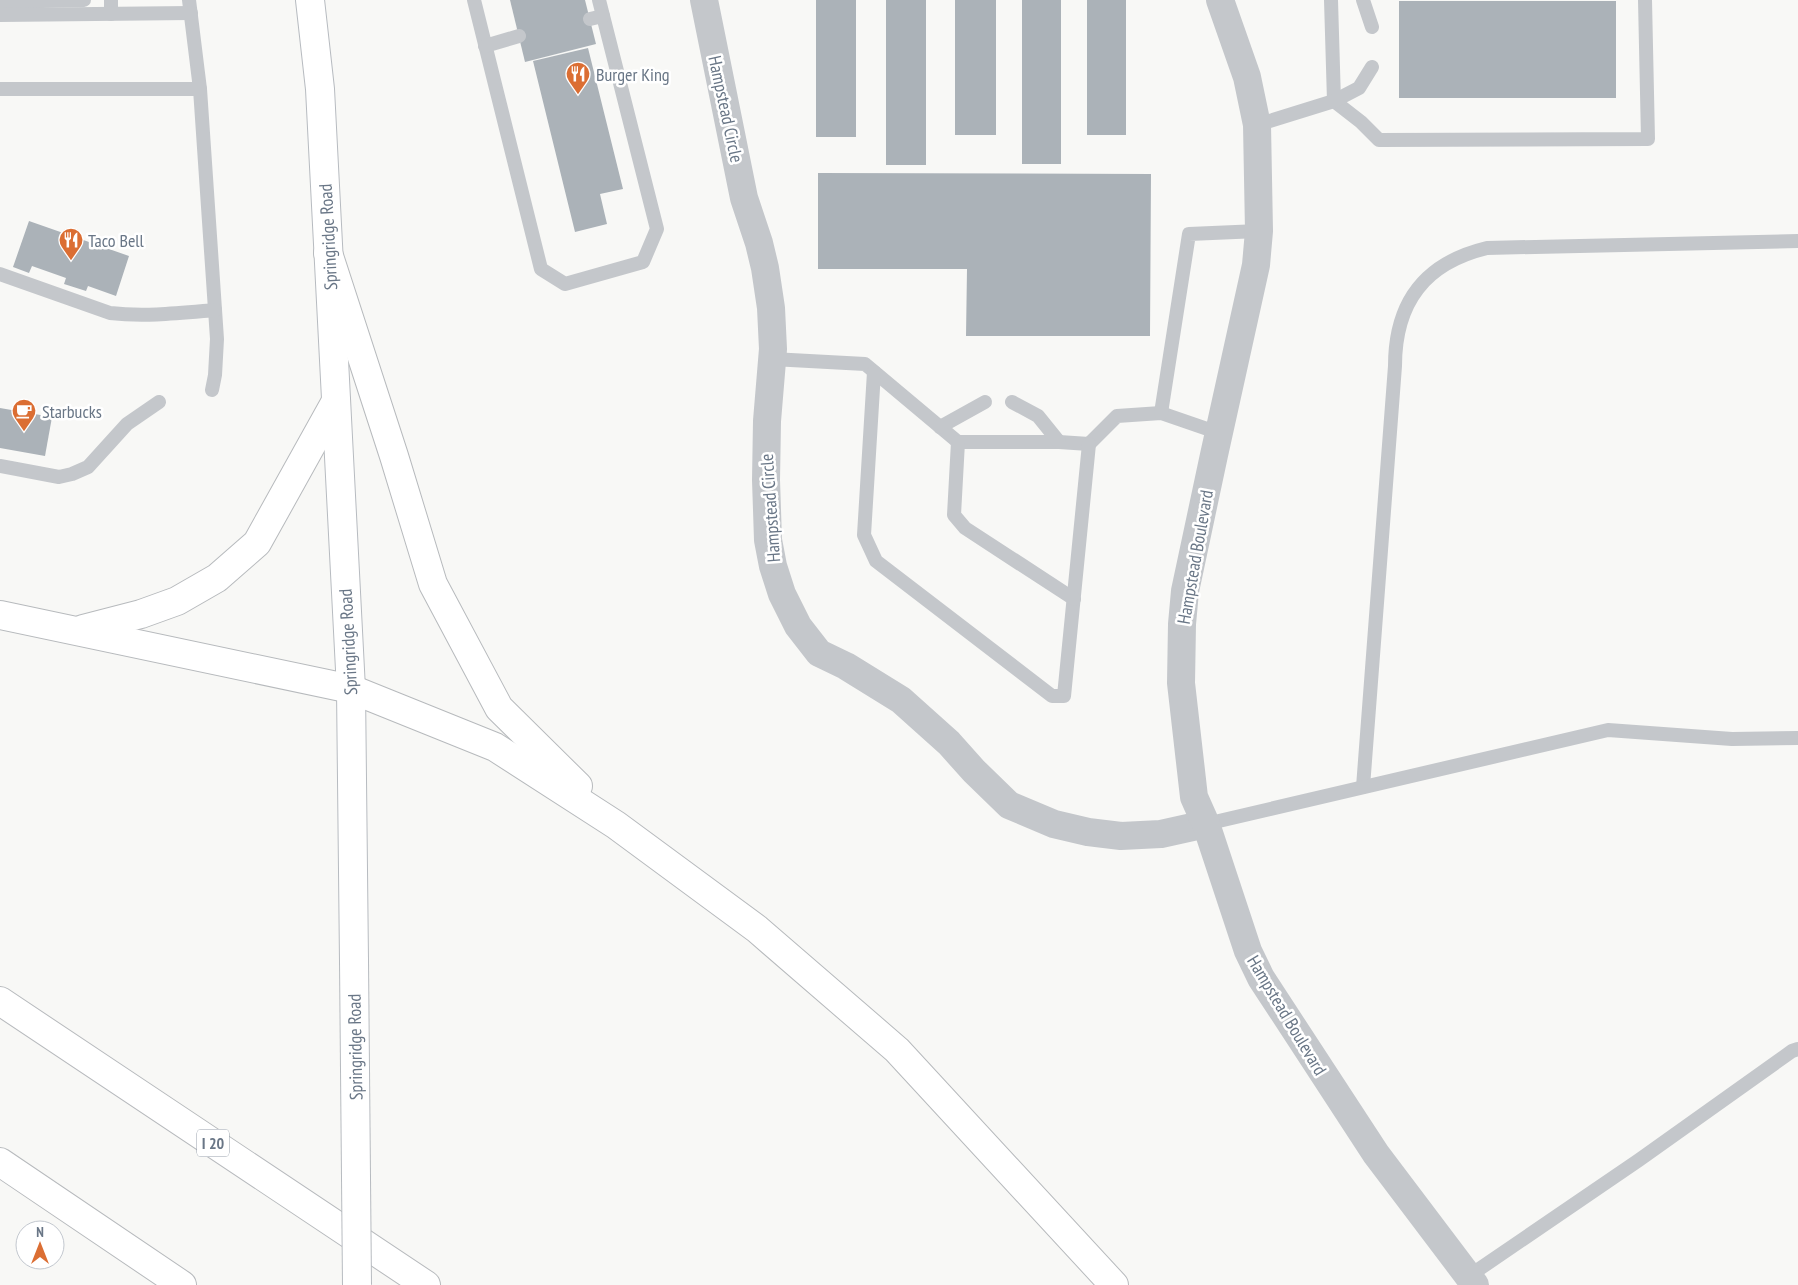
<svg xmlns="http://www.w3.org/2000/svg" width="1798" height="1285" viewBox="0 0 1798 1285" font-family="'PT Sans Narrow',sans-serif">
	<rect width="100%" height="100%" fill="#f8f8f6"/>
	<g fill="#abb2b8">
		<path d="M 510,0 L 585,0 L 596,44 L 525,62 Z"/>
		<rect x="816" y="0" width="40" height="137"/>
		<rect x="886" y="0" width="40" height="165"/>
		<rect x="955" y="0" width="41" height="135"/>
		<rect x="1022" y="0" width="39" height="164"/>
		<rect x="1087" y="0" width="39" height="135"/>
		<rect x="1399" y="1" width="217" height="97"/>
		<path d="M 588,48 L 623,189 L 600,194 L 607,224 L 575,232 L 533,61 Z"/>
		<path d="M 818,173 L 1151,174 L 1150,336 L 966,336 L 967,269 L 818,269 Z"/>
		<path d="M 29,221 L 129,256 L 116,296 L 88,286 L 86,291 L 64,284 L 66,278 L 32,266 L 29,273 L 13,267 Z"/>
		<path d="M 0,408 L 52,417 L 45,456 L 0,448 Z"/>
	</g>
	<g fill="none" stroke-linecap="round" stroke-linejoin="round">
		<defs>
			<path id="secondary" d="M 310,0 L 320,89 L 351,689 L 354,961"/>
			<g id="motorway">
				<path d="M 328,253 L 394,456 L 433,584 L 499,708 L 578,786"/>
				<path d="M 0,615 L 351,689 L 495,747 L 616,825 L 757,929 L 897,1050 L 1114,1285"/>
				<path d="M 83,629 L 141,614 L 177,601 L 217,578 L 257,543 L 336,401"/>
				<path d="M 0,1001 L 426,1285"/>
				<path d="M 0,1162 L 182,1285"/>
			</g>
		</defs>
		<use href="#secondary" stroke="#b7bbc0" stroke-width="30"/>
		<use href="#motorway" stroke="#b7babd" stroke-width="30"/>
		<g stroke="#c4c7cb" stroke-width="14">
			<path d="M 111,0 L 111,14"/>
			<path d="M 189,0 L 200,89 L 217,339 L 215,375 L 212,390"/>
			<path d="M 474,0 L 541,269 L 565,284 L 643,262 L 657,229 L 599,0"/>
			<path d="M 1331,0 L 1334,101"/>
			<path d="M 1363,0 L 1372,27"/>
			<path d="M 0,2 L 84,0"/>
			<path d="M 0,15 L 191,13"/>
			<path d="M 590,19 L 603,16"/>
			<path d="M 485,46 L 519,36"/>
			<path d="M 0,89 L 200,89"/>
			<path d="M 1334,101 L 1361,122 L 1379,140 L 1648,139 L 1645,0"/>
			<path d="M 1257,125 L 1334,101 L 1359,88 L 1372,67"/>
			<path d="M 0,274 L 110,313 C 145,317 180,313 215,310"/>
			<path d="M 772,359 L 865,364 L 958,442 L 1059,442 L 1089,444 L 1117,416 L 1161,413 L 1219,433"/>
			<path d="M 874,372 L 864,535 L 876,561 L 1052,696 L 1064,696 L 1089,444"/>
			<path d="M 1012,402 L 1038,416 L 1059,442"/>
			<path d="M 1161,413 L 1189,234 L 1259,231"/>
			<path d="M 940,427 L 985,402"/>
			<path d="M 958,442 L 954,515 L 965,528 L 1074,599"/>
			<path d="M 0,466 L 59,477 L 72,474 L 88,467 L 127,424 L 159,402"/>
			<path d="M 1363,787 L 1395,366 C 1395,302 1425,263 1487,248 L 1798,241"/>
			<path d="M 1206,824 L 1608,730 L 1732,739 L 1798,738"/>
			<path d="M 1469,1276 L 1639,1160 L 1792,1051 L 1798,1049"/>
		</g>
		<path stroke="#c4c7cb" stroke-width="28" d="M 704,0 L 744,198 L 759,243 L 765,268 L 771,308 L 773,349 L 767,421 L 766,480 L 768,540 L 773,566 L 782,594 L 798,626 L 819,653 L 846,666 L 901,700 L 949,743 L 974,771 L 1009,805 L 1054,824 L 1088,832 L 1121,836 L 1161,834 L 1206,824"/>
		<path stroke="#c4c7cb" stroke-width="28" d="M 1220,0 L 1247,77 L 1257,125 L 1259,231 L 1256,265 L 1214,455 L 1185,591 L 1182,624 L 1181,683 L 1194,797 L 1206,824 L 1248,951 L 1261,978 L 1376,1154 L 1475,1285"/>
		<use href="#secondary" stroke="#fff" stroke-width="28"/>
		<use href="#motorway" stroke="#fff" stroke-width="28"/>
		<defs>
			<path id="secondary-bridge" d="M 354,961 L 357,1285"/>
		</defs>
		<use href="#secondary-bridge" stroke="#b7bbc0" stroke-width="30" stroke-linecap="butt"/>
		<use href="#secondary-bridge" stroke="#fff" stroke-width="28"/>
	</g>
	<defs>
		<symbol id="restaurant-pin" viewBox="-11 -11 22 30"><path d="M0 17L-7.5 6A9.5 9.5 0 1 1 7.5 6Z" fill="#db6e33" stroke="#fff"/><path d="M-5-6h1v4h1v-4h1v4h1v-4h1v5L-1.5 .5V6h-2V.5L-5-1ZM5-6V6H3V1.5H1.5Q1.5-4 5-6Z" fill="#fff"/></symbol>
		<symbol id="cafe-pin" viewBox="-11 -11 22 30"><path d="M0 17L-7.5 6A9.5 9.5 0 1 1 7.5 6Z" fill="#db6e33" stroke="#fff"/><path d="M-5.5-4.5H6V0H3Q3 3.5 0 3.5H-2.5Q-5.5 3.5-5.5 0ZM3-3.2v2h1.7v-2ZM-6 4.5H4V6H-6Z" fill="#fff"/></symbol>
	</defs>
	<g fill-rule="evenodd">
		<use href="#restaurant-pin" x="564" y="60" width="28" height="38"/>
		<use href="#restaurant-pin" x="57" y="226" width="28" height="38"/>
		<use href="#cafe-pin" x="10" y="397" width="28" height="38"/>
	</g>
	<g text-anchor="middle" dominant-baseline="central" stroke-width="5" stroke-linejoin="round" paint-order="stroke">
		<rect fill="#fff" stroke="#969faa" stroke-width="1" x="197" y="1129.5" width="32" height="27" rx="4"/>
		<g font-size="16" font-weight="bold" fill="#697686">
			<text x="213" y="1143">I 20</text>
		</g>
		<g font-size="18" fill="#697686" stroke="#fff" text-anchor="start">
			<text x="596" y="74">Burger King</text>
			<text x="88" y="240">Taco Bell</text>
			<text x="42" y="411">Starbucks</text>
		</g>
		<g font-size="18" fill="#697686" stroke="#fff">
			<text transform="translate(726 109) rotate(78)">Hampstead Circle</text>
			<text transform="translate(328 237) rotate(-93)">Springridge Road</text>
			<text transform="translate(770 508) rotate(-94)">Hampstead Circle</text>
			<text transform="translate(1195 557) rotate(-80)">Hampstead Boulevard</text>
			<text transform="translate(348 642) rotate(-93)">Springridge Road</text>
			<text transform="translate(1287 1015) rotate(59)">Hampstead Boulevard</text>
			<text transform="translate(355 1047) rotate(-91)">Springridge Road</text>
		</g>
	</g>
	<g transform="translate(40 1245)"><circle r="24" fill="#ffffff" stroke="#c3c8cf"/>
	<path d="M0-4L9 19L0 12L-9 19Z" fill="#db6e33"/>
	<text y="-8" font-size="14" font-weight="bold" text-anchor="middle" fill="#697686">N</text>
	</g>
</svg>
